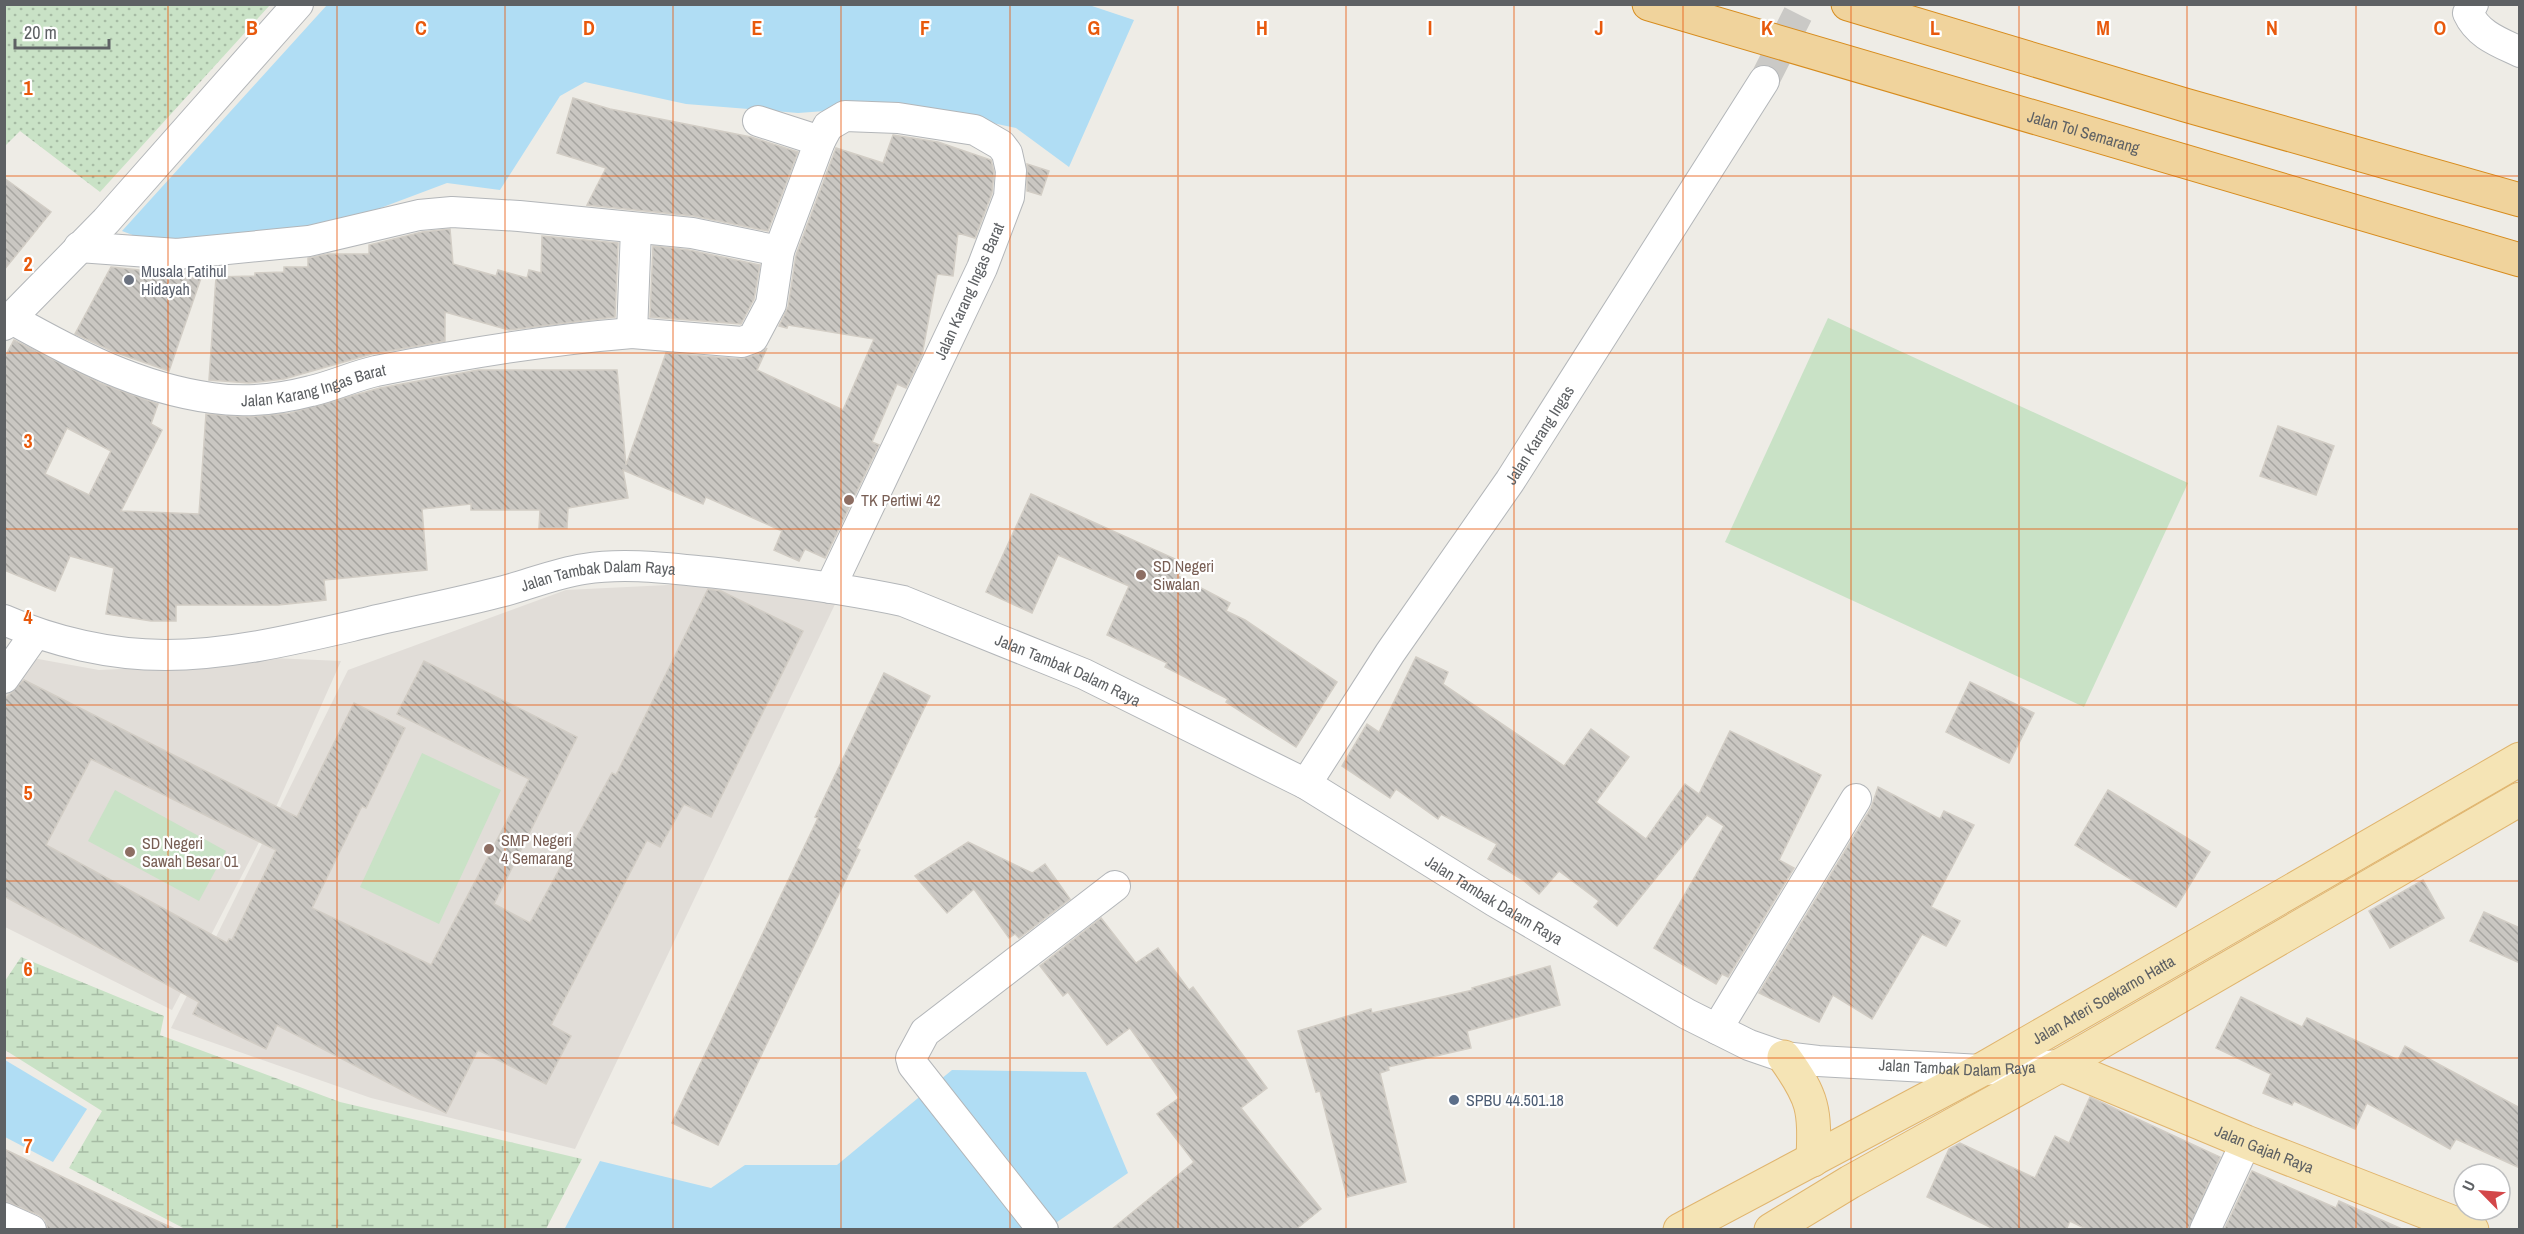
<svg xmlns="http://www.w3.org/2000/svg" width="2524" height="1234" viewBox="0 0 2524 1234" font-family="'Archivo Narrow',sans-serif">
	<defs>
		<pattern id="grass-dots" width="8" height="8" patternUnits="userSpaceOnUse" patternTransform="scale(1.5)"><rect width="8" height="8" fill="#c9e2c6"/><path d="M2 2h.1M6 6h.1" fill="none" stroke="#a6bba4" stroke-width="1.8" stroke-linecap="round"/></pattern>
		<pattern id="wetland-marsh" width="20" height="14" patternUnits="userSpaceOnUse" patternTransform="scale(1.5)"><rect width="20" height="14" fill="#c9e2c6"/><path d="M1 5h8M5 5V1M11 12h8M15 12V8" fill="none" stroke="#a6bba4"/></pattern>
		<pattern id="building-back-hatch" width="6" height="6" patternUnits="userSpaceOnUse" patternTransform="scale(1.5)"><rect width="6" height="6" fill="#cac7c2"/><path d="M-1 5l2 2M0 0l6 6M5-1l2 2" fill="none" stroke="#a7a5a1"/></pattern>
	</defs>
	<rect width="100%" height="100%" fill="#eeece6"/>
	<g fill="#e1ddd8">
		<path d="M 729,582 L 837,600 L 575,1149 L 371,1098 L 171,1028 L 348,670 L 566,590 Z"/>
		<path d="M 27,657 L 99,670 L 165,667 L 249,657 L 341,661 L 268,825 L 172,1010 L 5,927 L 5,690 Z"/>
	</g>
	<path fill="url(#grass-dots)" d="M 5,4 L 270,4 L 270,5 L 100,192 L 20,131 L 5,146 Z"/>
	<path fill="url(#wetland-marsh)" d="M 21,957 L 164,1016 L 160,1035 L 340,1102 L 582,1159 L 546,1229 L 185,1229 L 69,1168 L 102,1111 L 5,1050 L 5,981 Z"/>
	<g fill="#c9e2c6">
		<path d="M 1828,318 L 2188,483 L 2084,707 L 1725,542 Z"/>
		<path d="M 422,753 L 501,790 L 439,924 L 360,887 Z"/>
		<path d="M 115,790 L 226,851 L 199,901 L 88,841 Z"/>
	</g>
	<g fill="#b0ddf4">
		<path d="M 1086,4 L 1134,20 L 1069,167 L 1016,128 L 907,105 L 798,113 L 686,104 L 585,82 L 560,96 L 500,190 L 447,183 L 306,236 L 162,246 L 122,231 L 327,5 Z"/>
		<path d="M 5,1060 L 87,1109 L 53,1162 L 5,1137 Z"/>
		<path d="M 952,1070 L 1086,1072 L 1128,1173 L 1047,1229 L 564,1230 L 600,1161 L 711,1188 L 745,1165 L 837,1165 Z"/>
	</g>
	<g fill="url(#building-back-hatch)" stroke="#d2cdc5" stroke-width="1.5" fill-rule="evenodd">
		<path d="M 573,98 L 610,109 L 751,137 L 798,152 L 768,231 L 694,216 L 587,205 L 606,168 L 557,153 Z"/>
		<path d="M 893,135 L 938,142 L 991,160 L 994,172 L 992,193 L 975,238 L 958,233 L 953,276 L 937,274 L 922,355 L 906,388 L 897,384 L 872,442 L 879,445 L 825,558 L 805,549 L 799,561 L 774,550 L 782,531 L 706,497 L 703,504 L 623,470 L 628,498 L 568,508 L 567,528 L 539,528 L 540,510 L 471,510 L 471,504 L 422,509 L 427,570 L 324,580 L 326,600 L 278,605 L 176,605 L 176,621 L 151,621 L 106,614 L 114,568 L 70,556 L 55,591 L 4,570 L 4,359 L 14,340 L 100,383 L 158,404 L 151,424 L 162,430 L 121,511 L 199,514 L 206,414 L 249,417 L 290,413 L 380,388 L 478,370 L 617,370 L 626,465 L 666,353 L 741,359 L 759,354 L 767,348 L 757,370 L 843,410 L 874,339 L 788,325 L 787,328 L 779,326 L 788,307 L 796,255 L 836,148 L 883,163 ZM 67,428 L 111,451 L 89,495 L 45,474 Z"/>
		<path d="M 1027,164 L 1049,171 L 1041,195 L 1027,191 Z"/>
		<path d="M 4,178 L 51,212 L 4,270 Z"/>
		<path d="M 450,229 L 453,264 L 496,276 L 498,270 L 527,278 L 529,270 L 541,273 L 542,236 L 618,243 L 615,317 L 509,330 L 445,312 L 445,341 L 372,354 L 284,379 L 249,383 L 209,380 L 216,277 L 255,276 L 255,273 L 284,272 L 284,267 L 308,267 L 308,258 L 328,254 L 369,254 L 369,245 L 422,232 Z"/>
		<path d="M 653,246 L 689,250 L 760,265 L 754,299 L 741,324 L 650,317 Z"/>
		<path d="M 111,267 L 158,272 L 181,271 L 182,278 L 201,278 L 169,371 L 114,352 L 75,334 Z"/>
		<path d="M 2278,426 L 2334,446 L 2316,495 L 2260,476 Z"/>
		<path d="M 1031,494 L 1184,563 L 1178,576 L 1230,603 L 1226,611 L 1245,620 L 1337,682 L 1296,747 L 1226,702 L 1228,699 L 1165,667 L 1167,663 L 1107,635 L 1129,586 L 1058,555 L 1032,613 L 986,592 Z"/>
		<path d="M 708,589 L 721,591 L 803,631 L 711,817 L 684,804 L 660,847 L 647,840 L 551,1025 L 571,1036 L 546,1084 L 478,1050 L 446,1113 L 277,1025 L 266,1049 L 193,1014 L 199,1002 L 4,896 L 4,700 L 24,680 L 297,817 L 354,703 L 405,728 L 366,808 L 362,806 L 312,908 L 431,965 L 529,779 L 397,714 L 424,661 L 577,737 L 494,904 L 530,923 L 612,773 L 616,775 ZM 91,759 L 276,850 L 232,940 L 229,939 L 227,943 L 46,845 Z"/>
		<path d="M 1416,657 L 1448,672 L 1443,684 L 1564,766 L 1591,729 L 1629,757 L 1596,802 L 1646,839 L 1685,784 L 1699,794 L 1730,731 L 1821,775 L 1779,860 L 1794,868 L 1728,977 L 1722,974 L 1716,984 L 1654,948 L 1724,826 L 1707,815 L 1617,926 L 1594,907 L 1599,901 L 1559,871 L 1539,894 L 1523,880 L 1488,859 L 1497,844 L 1441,814 L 1438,819 L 1396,789 L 1390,798 L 1342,766 L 1367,724 L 1379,732 Z"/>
		<path d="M 884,673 L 930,696 L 857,848 L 860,850 L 718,1145 L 672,1123 L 818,818 L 815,817 Z"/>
		<path d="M 1970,682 L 2034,713 L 2009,763 L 1946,732 Z"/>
		<path d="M 1878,787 L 1940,819 L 1944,811 L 1974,825 L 1931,907 L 1960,921 L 1946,946 L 1922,934 L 1872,1019 L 1833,995 L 1819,1022 L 1759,993 L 1871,808 Z"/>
		<path d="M 2108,790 L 2210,852 L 2176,907 L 2075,845 Z"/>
		<path d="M 968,842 L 1032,873 L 1045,864 L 1070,899 L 1019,938 L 1015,934 L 1009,938 L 974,889 L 947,913 L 915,876 Z"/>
		<path d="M 2423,880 L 2444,918 L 2390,948 L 2369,911 Z"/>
		<path d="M 2484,912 L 2520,928 L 2520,963 L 2470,941 Z"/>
		<path d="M 1101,918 L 1136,963 L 1158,948 L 1189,990 L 1193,987 L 1267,1088 L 1241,1108 L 1321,1209 L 1295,1230 L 1111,1230 L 1194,1162 L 1157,1114 L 1179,1098 L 1130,1028 L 1107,1045 L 1068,992 L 1063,996 L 1040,966 Z"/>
		<path d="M 1550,966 L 1560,1005 L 1467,1031 L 1471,1048 L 1388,1067 L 1389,1070 L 1380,1073 L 1406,1182 L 1347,1197 L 1320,1091 L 1316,1092 L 1298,1031 L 1371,1009 L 1372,1013 L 1473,990 L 1472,988 Z"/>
		<path d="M 2241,997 L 2302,1027 L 2307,1018 L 2398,1060 L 2405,1046 L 2520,1108 L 2520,1168 L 2456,1139 L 2450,1149 L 2367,1103 L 2355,1129 L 2294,1101 L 2292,1105 L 2263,1093 L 2271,1074 L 2216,1048 Z"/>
		<path d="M 2090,1097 L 2220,1157 L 2188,1230 L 2088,1230 L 2070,1221 L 2066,1230 L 1996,1230 L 1927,1197 L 1949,1149 L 1960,1143 L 2035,1178 L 2055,1136 L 2069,1143 Z"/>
		<path d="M 4,1149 L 111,1200 L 177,1230 L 48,1230 L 45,1220 L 39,1215 L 4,1201 Z"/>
		<path d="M 2252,1171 L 2336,1208 L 2339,1201 L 2404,1230 L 2224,1230 Z"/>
	</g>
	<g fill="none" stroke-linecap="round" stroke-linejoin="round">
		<path stroke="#cac9c6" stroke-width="30" stroke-dasharray="30 15" stroke-linecap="butt" d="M 1764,81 L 1803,4"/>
		<defs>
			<g id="minor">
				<path d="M 2473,4 L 2468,13 C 2478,35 2499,42 2520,52"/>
				<path d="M 758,121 L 820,141"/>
				<path d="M 636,229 L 632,333 L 742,342 L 753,338 L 771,304 L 779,251"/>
				<path d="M 79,247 L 177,254 L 309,241 L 419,215 L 452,212 L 519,216 L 692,233 L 779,251 L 820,141 L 828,126 L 845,116 L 898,118 L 975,130 L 1001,145 L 1007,153 L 1011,171 L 1009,197 L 982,268 L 830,588"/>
				<path id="s1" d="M 10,318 C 74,354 138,388 212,398 C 244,403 280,399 311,391 C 333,386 354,376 376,371 C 461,354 546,340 632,333"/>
				<path d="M 4,325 L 106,221 L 298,4"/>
				<path id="s2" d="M 4,620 C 54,642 111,655 165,655 C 232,655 300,638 365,623 C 411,612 458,603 504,591 C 530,584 557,573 584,569 C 627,562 673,569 717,573 C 779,580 842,588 903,601 L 1084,674 L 1306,784 L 1494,901 L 1687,1014 L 1749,1045 L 1784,1057 L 1818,1061 L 1981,1070 L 2061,1065"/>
				<path d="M 4,678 L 35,634"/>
				<path id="s3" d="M 1306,784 L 1390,653 L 1510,481 L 1764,81"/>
				<path d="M 1717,1029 L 1856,799"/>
				<path d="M 4,1218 L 31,1230"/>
				<path d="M 1043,1230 L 913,1065 L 911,1058 L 925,1032 L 1115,886"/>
				<path d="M 2205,1230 L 2246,1142"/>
			</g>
			<g id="major">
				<path d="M 1784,1057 C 1814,1099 1815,1109 1813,1160"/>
				<path id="s4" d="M 2061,1065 L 2246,1142 L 2472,1230"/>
				<path id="s5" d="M 1680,1230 L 1981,1070 L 2520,759"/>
				<path d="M 1771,1230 L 1850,1182 L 2061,1065 L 2520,799"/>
			</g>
			<g id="highway">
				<path id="s6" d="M 1649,4 L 2520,260"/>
				<path d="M 1848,4 L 2185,105 L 2520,200"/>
			</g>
		</defs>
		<use href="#minor" stroke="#b3b6b9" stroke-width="32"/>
		<use href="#major" stroke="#e0b56e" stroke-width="35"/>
		<use href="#highway" stroke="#d78c1e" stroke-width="35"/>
		<use href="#minor" stroke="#fff" stroke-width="30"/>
		<use href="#major" stroke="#f5e4b5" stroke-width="33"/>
		<use href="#highway" stroke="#f0d39c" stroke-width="33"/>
	</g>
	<path fill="none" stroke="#e8590c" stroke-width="1.5" stroke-opacity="0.55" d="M 168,4 L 168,1230M 337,4 L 337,1230M 505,4 L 505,1230M 673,4 L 673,1230M 841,4 L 841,1230M 1010,4 L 1010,1230M 1178,4 L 1178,1230M 1346,4 L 1346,1230M 1514,4 L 1514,1230M 1683,4 L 1683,1230M 1851,4 L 1851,1230M 2019,4 L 2019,1230M 2187,4 L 2187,1230M 2356,4 L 2356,1230M 4,176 L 2520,176M 4,353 L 2520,353M 4,529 L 2520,529M 4,705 L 2520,705M 4,881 L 2520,881M 4,1058 L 2520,1058"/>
	<circle fill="#6b7280" stroke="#fff" stroke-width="2" cx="129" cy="280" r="6"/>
	<g fill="#8d6e63" stroke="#fff" stroke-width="2">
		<circle cx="849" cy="500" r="6"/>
		<circle cx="1141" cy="575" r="6"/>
		<circle cx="489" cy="849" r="6"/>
		<circle cx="130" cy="852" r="6"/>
	</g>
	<circle fill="#5c6f8a" stroke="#fff" stroke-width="2" cx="1454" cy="1100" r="6"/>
	<g text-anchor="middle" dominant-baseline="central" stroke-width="4.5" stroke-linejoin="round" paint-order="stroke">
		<g font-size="16" fill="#5e6164" stroke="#fff">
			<text stroke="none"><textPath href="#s6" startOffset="453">Jalan Tol Semarang</textPath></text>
			<text transform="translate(969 291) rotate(-66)">Jalan Karang Ingas Barat</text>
			<text stroke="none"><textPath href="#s1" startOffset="322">Jalan Karang Ingas Barat</textPath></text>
			<text stroke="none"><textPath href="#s3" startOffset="420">Jalan Karang Ingas</textPath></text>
			<text stroke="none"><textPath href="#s2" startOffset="608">Jalan Tambak Dalam Raya</textPath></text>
			<text stroke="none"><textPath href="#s2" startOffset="1095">Jalan Tambak Dalam Raya</textPath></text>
			<text stroke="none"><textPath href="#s2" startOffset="1580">Jalan Tambak Dalam Raya</textPath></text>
			<text stroke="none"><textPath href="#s5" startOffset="482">Jalan Arteri Soekarno Hatta</textPath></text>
			<text stroke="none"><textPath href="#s2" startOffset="2084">Jalan Tambak Dalam Raya</textPath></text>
			<text stroke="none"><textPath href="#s4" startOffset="220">Jalan Gajah Raya</textPath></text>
		</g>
		<g font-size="16" fill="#5b616d" stroke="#fff" text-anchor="start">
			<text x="141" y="271">Musala Fatihul<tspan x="141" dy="18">Hidayah</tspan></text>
		</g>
		<g font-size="16" fill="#785e54" stroke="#fff" text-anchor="start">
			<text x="861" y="500">TK Pertiwi 42</text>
			<text x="1153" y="566">SD Negeri<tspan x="1153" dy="18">Siwalan</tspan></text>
			<text x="501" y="840">SMP Negeri<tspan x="501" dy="18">4 Semarang</tspan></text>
			<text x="142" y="843">SD Negeri<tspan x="142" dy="18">Sawah Besar 01</tspan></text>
		</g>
		<g font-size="16" fill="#4e5e75" stroke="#fff" text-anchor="start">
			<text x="1466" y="1100">SPBU 44.501.18</text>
		</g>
	</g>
	<g font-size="20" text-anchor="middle" font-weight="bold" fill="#e8590c" stroke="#fff" stroke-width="4.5" stroke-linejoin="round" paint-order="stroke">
		<text x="252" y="35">B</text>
		<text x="421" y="35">C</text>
		<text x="589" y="35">D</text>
		<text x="757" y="35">E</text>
		<text x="925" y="35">F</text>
		<text x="1094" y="35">G</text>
		<text x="1262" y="35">H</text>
		<text x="1430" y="35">I</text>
		<text x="1599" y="35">J</text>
		<text x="1767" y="35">K</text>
		<text x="1935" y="35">L</text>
		<text x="2103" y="35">M</text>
		<text x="2272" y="35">N</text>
		<text x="2440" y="35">O</text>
		<text x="28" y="95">1</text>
		<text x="28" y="271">2</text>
		<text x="28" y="448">3</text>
		<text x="28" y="624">4</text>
		<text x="28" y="800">5</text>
		<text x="28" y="976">6</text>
		<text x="28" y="1153">7</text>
	</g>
	<rect width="2524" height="1234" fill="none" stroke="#5e6164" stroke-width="12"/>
	<g transform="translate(2482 1192) rotate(295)"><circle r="28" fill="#ffffff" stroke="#bfc0c1" stroke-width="1.5"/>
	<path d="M0-4.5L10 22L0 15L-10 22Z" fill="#d34749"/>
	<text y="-9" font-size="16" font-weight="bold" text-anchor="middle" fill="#5e6164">U</text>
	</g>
	<path d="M15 39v9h94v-9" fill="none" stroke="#5e6164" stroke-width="3"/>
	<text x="24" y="39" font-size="18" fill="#5e6164" stroke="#ffffff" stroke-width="4.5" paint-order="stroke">20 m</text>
</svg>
